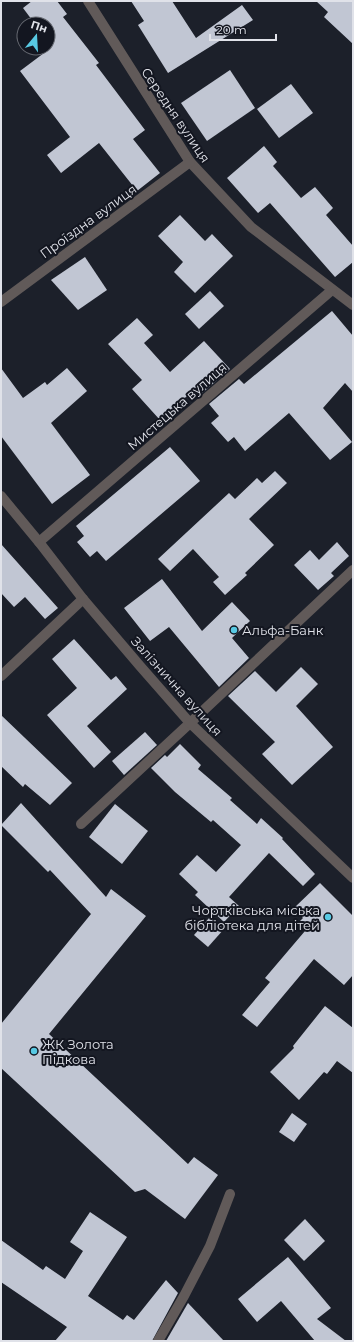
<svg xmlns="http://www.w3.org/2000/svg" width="354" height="1342" viewBox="0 0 354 1342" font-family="Montserrat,sans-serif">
	<rect width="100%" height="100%" fill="#1c202a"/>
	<g fill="#c1c6d3">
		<path d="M 32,1 L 57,1 L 67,14 L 63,17 L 99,63 L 96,65 L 145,130 L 133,139 L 160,173 L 137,191 L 99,143 L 61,173 L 47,155 L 70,137 L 20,71 L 48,50 L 48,24 L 35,24 L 23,8 Z"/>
		<path d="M 131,1 L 172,1 L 196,38 L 242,5 L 253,20 L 168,73 L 138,25 L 144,21 Z"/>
		<path d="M 316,1 L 353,1 L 353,44 L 324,17 L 328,12 Z"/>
		<path d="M 230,70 L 255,108 L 207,141 L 181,103 Z"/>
		<path d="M 291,84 L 313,113 L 279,138 L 257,109 Z"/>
		<path d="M 264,146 L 277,162 L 273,166 L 301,198 L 315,187 L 333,208 L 326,215 L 353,246 L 353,262 L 335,277 L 270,203 L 258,213 L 227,178 Z"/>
		<path d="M 180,215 L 205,241 L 212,234 L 233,256 L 195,293 L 174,272 L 183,262 L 158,236 Z"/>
		<path d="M 85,257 L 107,290 L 78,310 L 51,280 Z"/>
		<path d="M 210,291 L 224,306 L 199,329 L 185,314 Z"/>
		<path d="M 332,311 L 353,336 L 353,392 L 345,383 L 323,408 L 352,442 L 330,460 L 289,413 L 245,451 L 234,437 L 228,442 L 211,423 L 219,416 L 209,404 L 239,379 L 244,384 Z"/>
		<path d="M 137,318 L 153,335 L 144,343 L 170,372 L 204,341 L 230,369 L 201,394 L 196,388 L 160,420 L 132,389 L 142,380 L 108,344 Z"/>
		<path d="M 1,368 L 23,398 L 45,382 L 47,385 L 67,368 L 87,391 L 51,423 L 90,475 L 52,504 L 1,436 Z"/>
		<path d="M 170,447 L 200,481 L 106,561 L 97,551 L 90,557 L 77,542 L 84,536 L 76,526 Z"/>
		<path d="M 275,471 L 287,483 L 249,519 L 274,545 L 245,573 L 247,575 L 225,595 L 213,582 L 219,577 L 193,549 L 170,571 L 158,559 L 229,493 L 235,499 L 257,478 L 262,483 Z"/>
		<path d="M 337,542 L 349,556 L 331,573 L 334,576 L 318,590 L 294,565 L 310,550 L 319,560 Z"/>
		<path d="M 1,544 L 58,608 L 45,619 L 25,597 L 14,607 L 1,593 Z"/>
		<path d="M 162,579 L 202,631 L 232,602 L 250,621 L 232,638 L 249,658 L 219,687 L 169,627 L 150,641 L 124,608 Z"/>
		<path d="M 74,639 L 111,680 L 116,676 L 127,689 L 87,726 L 111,752 L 94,768 L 47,715 L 77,688 L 52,659 Z"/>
		<path d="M 301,667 L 318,684 L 296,706 L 333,747 L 292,785 L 262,754 L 275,742 L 228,696 L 255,671 L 276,692 Z"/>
		<path d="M 1,715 L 72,783 L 50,805 L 25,784 L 23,787 L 1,766 Z"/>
		<path d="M 145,732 L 157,745 L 124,775 L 112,761 Z"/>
		<path d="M 180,744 L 201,765 L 198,769 L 232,798 L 230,800 L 257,824 L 261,818 L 283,838 L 282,839 L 315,874 L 303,886 L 269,853 L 229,897 L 239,906 L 224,922 L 195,895 L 198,892 L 179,874 L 197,855 L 216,872 L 241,845 L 213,820 L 211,822 L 175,792 L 151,768 L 165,755 L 167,757 Z"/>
		<path d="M 21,803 L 106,897 L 111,889 L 146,916 L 49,1034 L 188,1164 L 194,1157 L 218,1175 L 185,1219 L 145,1189 L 135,1192 L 1,1068 L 1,1024 L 91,914 L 50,870 L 48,872 L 1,825 Z"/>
		<path d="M 115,804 L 148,831 L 122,864 L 89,837 Z"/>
		<path d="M 320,883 L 353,916 L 353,975 L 344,985 L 314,959 L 257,1027 L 242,1015 L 270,982 L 265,978 L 305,931 L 298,923 L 303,918 L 294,908 Z"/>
		<path d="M 210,917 L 224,929 L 208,947 L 194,935 Z"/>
		<path d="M 325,1006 L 353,1028 L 353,1073 L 337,1061 L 327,1074 L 324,1072 L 299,1100 L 270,1072 L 294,1048 L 293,1046 Z"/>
		<path d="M 292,1113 L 307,1124 L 294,1142 L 279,1132 Z"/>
		<path d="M 90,1212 L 127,1237 L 88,1296 L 123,1320 L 127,1315 L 134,1320 L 166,1280 L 178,1293 L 152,1341 L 55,1341 L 67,1327 L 1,1282 L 1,1240 L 43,1270 L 46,1266 L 65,1279 L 83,1251 L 70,1242 Z"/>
		<path d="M 305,1219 L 325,1241 L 304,1261 L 284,1240 Z"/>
		<path d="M 288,1257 L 331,1308 L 317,1319 L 346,1341 L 315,1341 L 281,1301 L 257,1322 L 238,1299 Z"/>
		<path d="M 188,1303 L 224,1341 L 166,1341 Z"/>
	</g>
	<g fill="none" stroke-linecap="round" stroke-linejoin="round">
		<g stroke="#615a59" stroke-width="10">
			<path d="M 81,824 L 190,723"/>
			<path d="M 158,1341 L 184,1296 L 210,1246 L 230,1194"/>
		</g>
		<g stroke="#615a59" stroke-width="10">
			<path d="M 88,1 L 190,162 L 251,227 L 353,305"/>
			<path d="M 1,302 L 190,162"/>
			<path d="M 39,542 L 332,290"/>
			<path d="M 1,676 L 83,599"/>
			<path d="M 190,723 L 353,570"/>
		</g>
		<path stroke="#615a59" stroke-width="10" d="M 1,496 L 39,542 L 83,599 L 140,666 L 190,723 L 353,878"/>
	</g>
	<g fill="#58c9e3" stroke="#131620" stroke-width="1.5">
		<circle cx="234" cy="630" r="4"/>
		<circle cx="328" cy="917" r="4"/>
		<circle cx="34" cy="1051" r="4"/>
	</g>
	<g text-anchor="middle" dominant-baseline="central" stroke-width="4" stroke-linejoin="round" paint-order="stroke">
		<g font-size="13" fill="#e0e2e9" stroke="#131620">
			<text transform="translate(176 115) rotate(56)">Середня вулиця</text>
			<text transform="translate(88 221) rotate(-36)">Проїздна вулиця</text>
			<text transform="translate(177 406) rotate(-41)">Мистецька вулиця</text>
			<text transform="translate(177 686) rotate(48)">Залізнична вулиця</text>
		</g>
		<g font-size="13" fill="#e0e2e9" stroke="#131620" text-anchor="start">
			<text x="242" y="630">Альфа-Банк</text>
			<text x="320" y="910" text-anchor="end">Чортківська міська<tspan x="320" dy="15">бібліотека для дітей</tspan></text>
			<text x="42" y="1044">ЖК Золота<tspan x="42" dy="15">Підкова</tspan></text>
		</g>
	</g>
	<rect width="354" height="1342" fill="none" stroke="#e0e2e9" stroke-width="4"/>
	<g transform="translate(36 36) rotate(18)"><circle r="19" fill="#131620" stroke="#656870"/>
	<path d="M0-3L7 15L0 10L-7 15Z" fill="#58c9e3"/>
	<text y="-6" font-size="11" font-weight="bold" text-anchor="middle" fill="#e0e2e9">Пн</text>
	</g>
	<path d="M210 34v6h66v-6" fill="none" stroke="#e0e2e9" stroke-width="2"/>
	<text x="216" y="34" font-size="12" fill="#e0e2e9" stroke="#131620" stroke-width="3" paint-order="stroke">20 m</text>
</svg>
